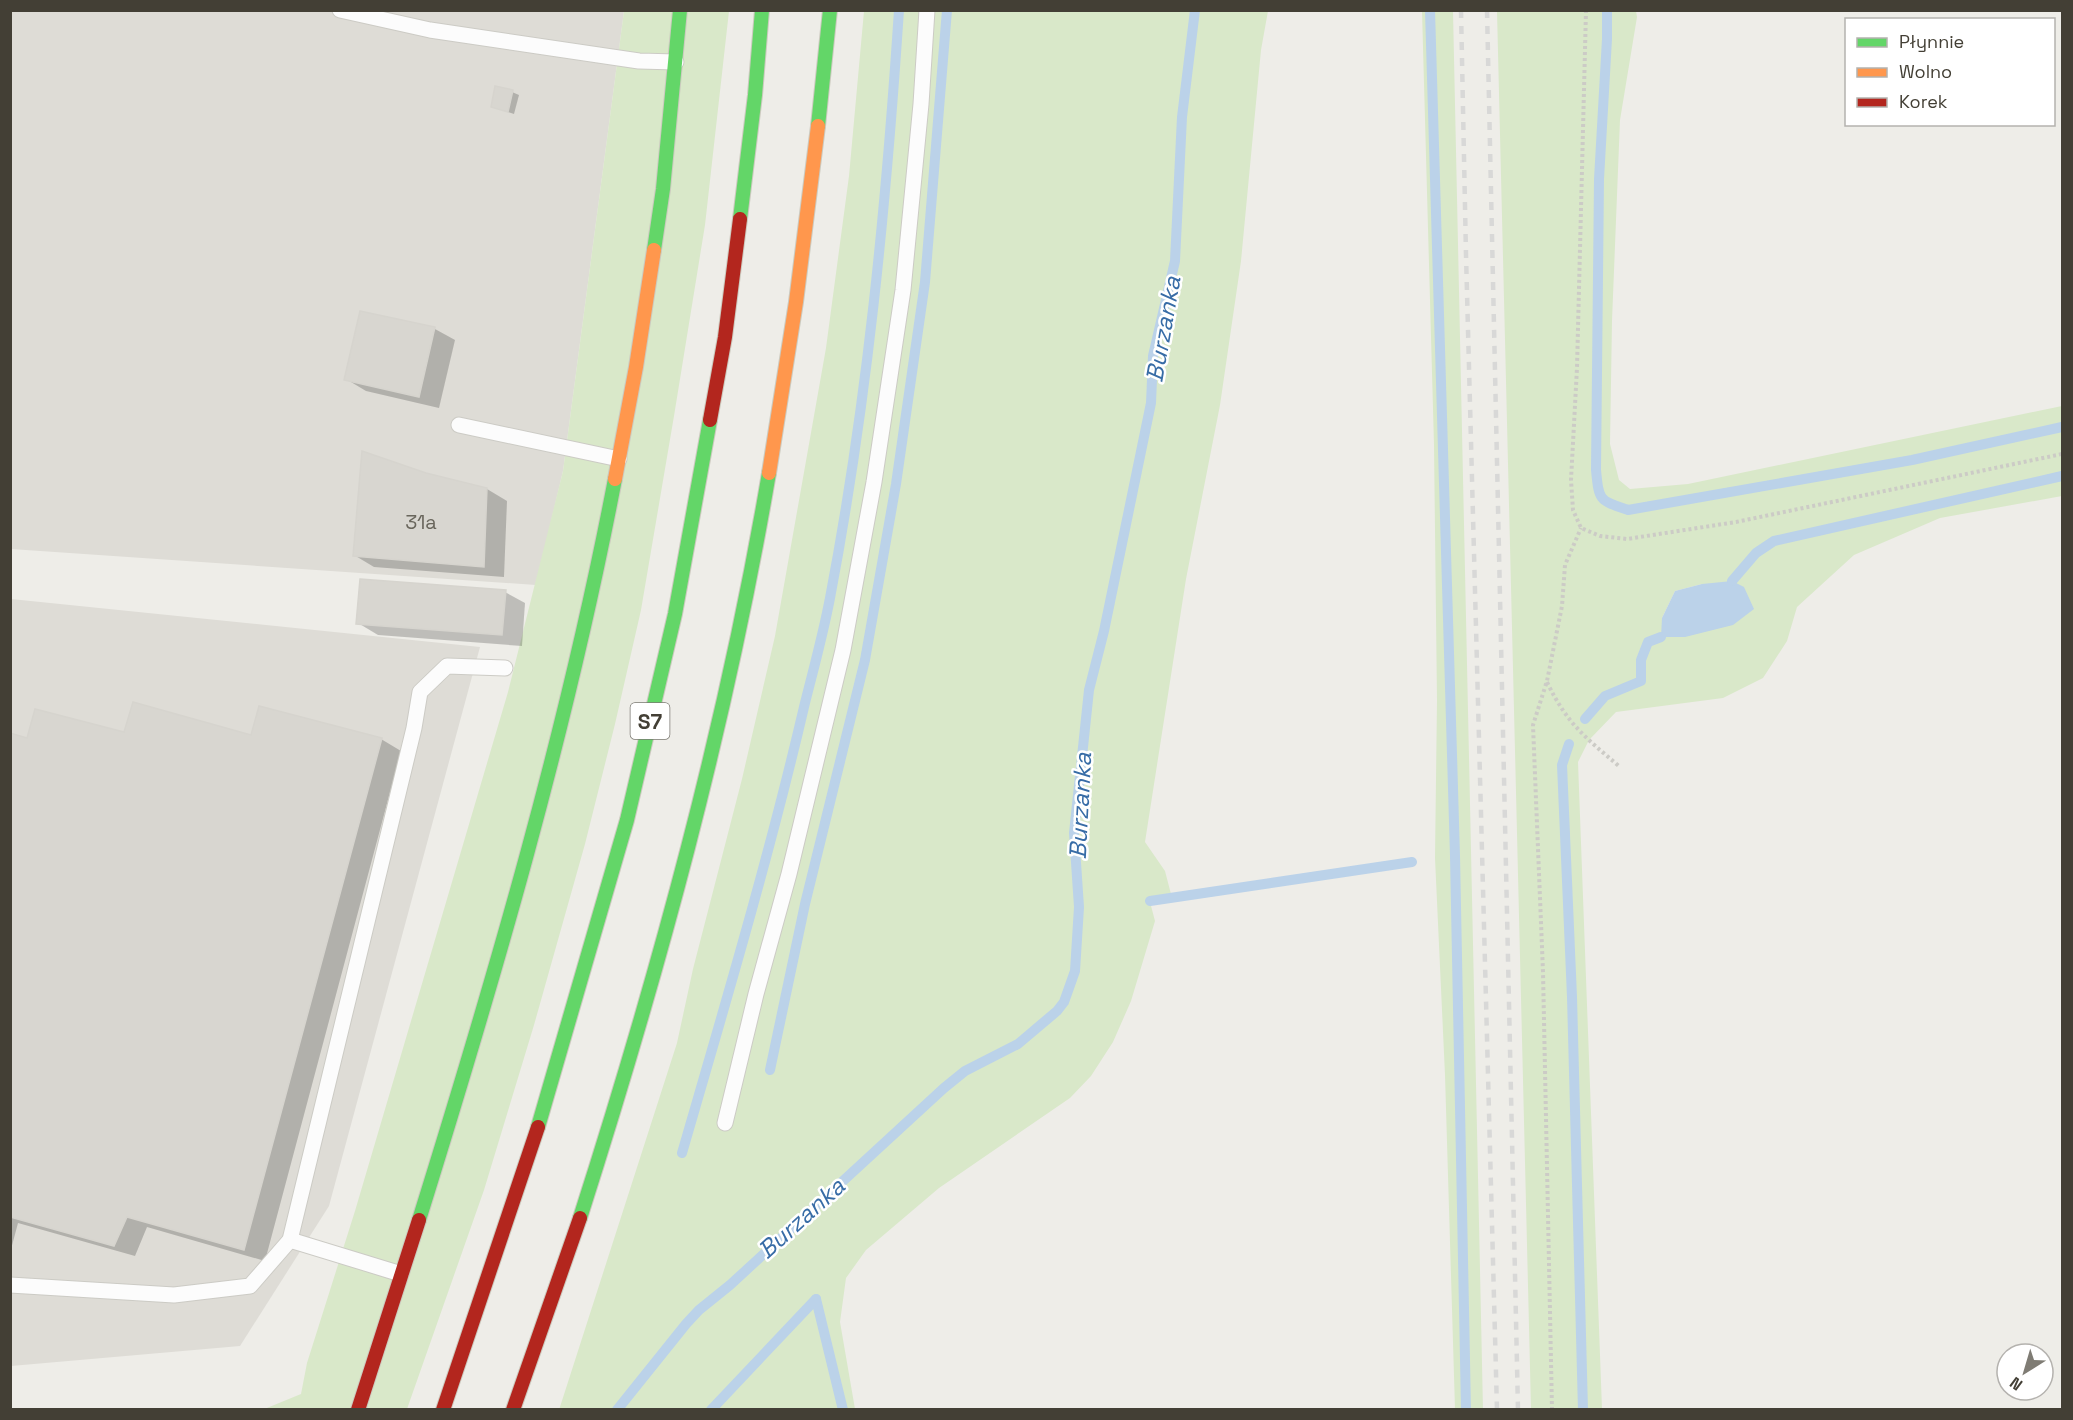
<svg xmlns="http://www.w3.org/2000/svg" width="2073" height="1420" viewBox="0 0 2073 1420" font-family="'Space Grotesk',sans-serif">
	<rect width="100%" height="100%" fill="#eeede8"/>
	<g fill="#dedcd6">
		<path d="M 10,11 L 624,11 L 563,471 L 536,585 L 11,549 Z"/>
		<path d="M 11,599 L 480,647 L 329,1206 L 240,1346 L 11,1366 Z"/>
	</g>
	<g fill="#d9e8c9" fill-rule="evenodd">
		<path d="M 624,11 L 729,11 L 705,225 L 674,416 L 641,610 L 615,724 L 585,844 L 534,1025 L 484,1190 L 407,1409 L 262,1410 L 301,1394 L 307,1363 L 355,1211 L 508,692 L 563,471 Z"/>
		<path d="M 864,11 L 1268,11 L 1261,50 L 1241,261 L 1220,405 L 1186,579 L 1145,842 L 1165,871 L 1172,898 L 1150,902 L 1155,921 L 1131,1001 L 1113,1042 L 1091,1076 L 1070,1098 L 939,1188 L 866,1250 L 846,1278 L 840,1322 L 855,1409 L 559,1410 L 677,1043 L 693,969 L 742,779 L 775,636 L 826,348 L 849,176 Z"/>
		<path d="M 1422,11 L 1453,11 L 1483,1410 L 1455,1409 L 1445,1075 L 1435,858 L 1437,700 L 1434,445 Z"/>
		<path d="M 1497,11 L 1636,11 L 1637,17 L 1620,120 L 1612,321 L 1610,444 L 1619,480 L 1630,489 L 1688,484 L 2062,406 L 2062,496 L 1940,518 L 1854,555 L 1797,607 L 1787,641 L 1763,678 L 1723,698 L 1616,712 L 1589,740 L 1578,762 L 1602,1409 L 1531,1409 ZM 1702,584 L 1662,618 L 1675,591 Z"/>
	</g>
	<path fill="#bbd2e9" d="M 1732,581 L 1744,587 L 1754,609 L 1733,625 L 1685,637 L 1661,637 L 1662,618 L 1675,591 L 1702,584 Z"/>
	<g fill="#0003">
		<path d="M 512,92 L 519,95 L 514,114 L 493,107 Z"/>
		<path d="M 435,329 L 455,340 L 439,408 L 366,391 L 346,379 Z"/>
		<path d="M 487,489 L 507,501 L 504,577 L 374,567 L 354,555 Z"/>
		<path d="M 505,592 L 525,603 L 522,646 L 378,635 L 358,623 Z"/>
		<path d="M 126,734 L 381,739 L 401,751 L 265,1261 L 147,1227 L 135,1256 L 18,1223 L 10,1253 L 10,735 L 28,740 Z"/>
	</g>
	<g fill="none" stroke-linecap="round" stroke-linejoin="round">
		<g stroke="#bbd2e9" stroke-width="10">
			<path d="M 1430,10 L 1455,856 L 1466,1410"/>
			<path d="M 1607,10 L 1607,39 L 1599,179 L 1596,470 C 1599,501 1599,500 1628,510 L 1912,460 L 2062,427"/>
			<path d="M 1732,581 L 1756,553 L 1774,541 L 2062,476"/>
			<path d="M 1585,719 L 1605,696 L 1641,681 L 1641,660 L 1648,642 L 1661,637"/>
			<path d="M 1569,744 L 1562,765 L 1572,997 L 1583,1410"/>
			<path d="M 1150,901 L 1412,862"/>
			<path d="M 770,1070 L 805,904 L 865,660 L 896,484 L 925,282 L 947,10"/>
			<path d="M 682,1153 C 725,1005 769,857 804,707 C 813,671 823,635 830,598 C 867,404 886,207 899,10"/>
			<path d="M 816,1299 L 843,1410"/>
			<path d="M 617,1410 L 686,1324 L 699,1310 L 730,1285 L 944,1088 L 965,1071 L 1018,1044 L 1057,1011 L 1064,1002 L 1075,971 L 1079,907 L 1074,833 L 1089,690 L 1104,631 L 1151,403 L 1153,356 L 1175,261 L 1182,117 L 1195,10"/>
			<path d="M 711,1410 L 816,1299"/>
		</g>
	</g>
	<g fill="#d8d6d0" stroke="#d6d4ce" stroke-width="1.5">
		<path d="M 495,86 L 513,90 L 508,112 L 491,107 Z"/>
		<path d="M 360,311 L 435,327 L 419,397 L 344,380 Z"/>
		<path d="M 362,451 L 426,473 L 487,488 L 484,567 L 353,556 Z"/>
		<path d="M 360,579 L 506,590 L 502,635 L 356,624 Z"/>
		<path d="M 133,702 L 251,735 L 259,706 L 382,738 L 244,1250 L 127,1217 L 114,1246 L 10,1217 L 10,733 L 27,738 L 35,709 L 124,732 Z"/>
	</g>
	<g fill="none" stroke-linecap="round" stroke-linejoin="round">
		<defs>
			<g id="lane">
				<path d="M 340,10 L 430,30 L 639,61 L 676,62"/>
				<path d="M 459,425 L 619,459"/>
				<path d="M 725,1123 L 756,994 L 789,874 L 843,650 L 874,482 L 903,290 L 921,104 L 927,10"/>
				<path d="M 290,1240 L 401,1274"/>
				<path d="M 10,1285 L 174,1295 L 250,1286 L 290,1240 L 414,728 L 420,692 L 447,666 L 505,668"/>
			</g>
			<g id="fast">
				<path d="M 818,126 L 830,10"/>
				<path d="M 740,219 L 755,95 L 762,10"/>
				<path d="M 654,250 L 663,189 L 680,10"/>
				<path d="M 538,1127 L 627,820 L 675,614 L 710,420"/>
				<path d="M 580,1218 C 658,974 726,726 769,473"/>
				<path d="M 419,1220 C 495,976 567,730 615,479"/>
			</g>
			<g id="slow">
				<path d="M 769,473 L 796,302 L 818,126"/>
				<path d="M 615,479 L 636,367 L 654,250"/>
			</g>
			<g id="jam">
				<path d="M 710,420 L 725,337 L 740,219"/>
				<path d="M 358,1410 L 419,1220"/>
				<path d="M 443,1410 L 538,1127"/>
				<path d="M 513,1410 L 580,1218"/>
			</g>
		</defs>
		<use href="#lane" stroke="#cccbc5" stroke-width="17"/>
		<use href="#fast" stroke="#cccabf" stroke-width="16"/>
		<use href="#slow" stroke="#cccabf" stroke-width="16"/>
		<use href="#jam" stroke="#cccabf" stroke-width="16"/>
		<g stroke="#cccbc6" stroke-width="4" stroke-dasharray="3 3" stroke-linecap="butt">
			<path d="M 1586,10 L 1577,368 L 1571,480 L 1573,510 L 1581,528 L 1600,536 L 1627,539 L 1736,522 L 2062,454"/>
			<path d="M 1547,682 C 1567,724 1586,738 1620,767"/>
			<path d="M 1552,1410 L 1543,972 L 1533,725 L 1547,681 L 1562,606 L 1565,565 L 1581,528"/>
		</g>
		<use href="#lane" stroke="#fcfcfc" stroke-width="15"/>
		<use href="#fast" stroke="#63d668" stroke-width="14"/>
		<use href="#slow" stroke="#ff974d" stroke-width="14"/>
		<use href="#jam" stroke="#b3261e" stroke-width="14"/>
		<g stroke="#d8d8d7" stroke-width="4.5" stroke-dasharray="8 8" stroke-linecap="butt">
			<path d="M 1461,10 L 1466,255 L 1497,1410"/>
			<path d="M 1487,10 L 1518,1410"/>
		</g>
	</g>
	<g text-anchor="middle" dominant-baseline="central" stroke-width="5" stroke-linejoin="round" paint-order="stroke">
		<g font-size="20" fill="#69665c">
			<text x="421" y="522">31a</text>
		</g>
		<rect fill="#fff" stroke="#7b7972" stroke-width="1.5" x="630.5" y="703" width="39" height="36" rx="4.5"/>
		<g font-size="21" font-weight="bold" fill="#433f35">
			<text x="650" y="721">S7</text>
		</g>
		<g font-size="24" font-style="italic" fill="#376ca6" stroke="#fff">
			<text transform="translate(1163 329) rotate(-80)">Burzanka</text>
			<text transform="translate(1080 806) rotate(-87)">Burzanka</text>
			<text transform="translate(801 1218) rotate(-42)">Burzanka</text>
		</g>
	</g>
	<rect width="2073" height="1420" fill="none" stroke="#433f35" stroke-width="24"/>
	<rect x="1845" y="18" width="210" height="108" fill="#ffffff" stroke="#b4b2ae" stroke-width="1.5"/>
	<rect x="1857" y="38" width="30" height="9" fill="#63d668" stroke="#b4b2ae" stroke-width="1.5"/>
	<text x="1899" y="48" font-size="18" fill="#433f35">Płynnie</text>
	<rect x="1857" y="68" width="30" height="9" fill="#ff974d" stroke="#b4b2ae" stroke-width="1.5"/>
	<text x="1899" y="78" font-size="18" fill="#433f35">Wolno</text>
	<rect x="1857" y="98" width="30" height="9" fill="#b3261e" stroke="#b4b2ae" stroke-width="1.5"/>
	<text x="1899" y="108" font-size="18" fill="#433f35">Korek</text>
	<g transform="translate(2025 1372) rotate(217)"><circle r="28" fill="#ffffff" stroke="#b4b2ae" stroke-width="1.5"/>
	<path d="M0-4.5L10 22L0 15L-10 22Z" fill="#7f7c74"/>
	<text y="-9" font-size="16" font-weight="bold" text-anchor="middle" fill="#433f35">N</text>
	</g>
</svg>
